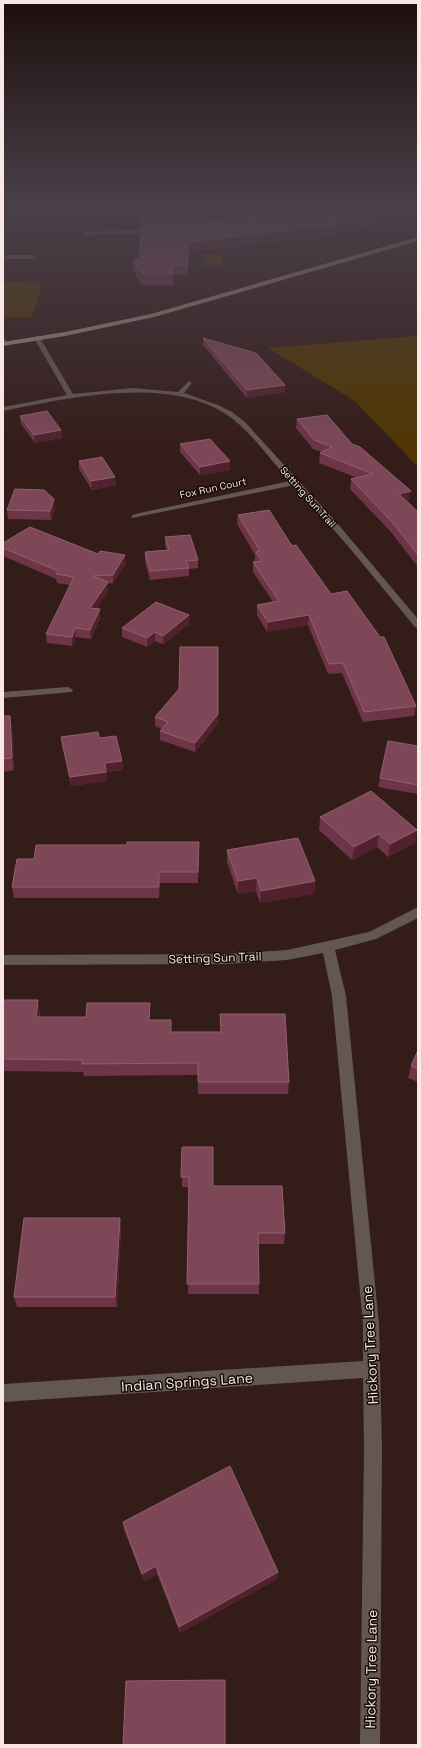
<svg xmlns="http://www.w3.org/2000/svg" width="421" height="1748" viewBox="0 0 421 1748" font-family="'Space Grotesk',sans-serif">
	<rect width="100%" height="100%" fill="#341c19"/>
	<g fill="#513601">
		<path d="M 62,206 L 181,206 L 160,209 L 61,209 Z"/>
		<rect x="203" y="254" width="19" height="12"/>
		<path d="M 3,282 L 42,283 L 32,317 L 3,317 Z"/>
		<path d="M 418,336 L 418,467 L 355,401 L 268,348 Z"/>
	</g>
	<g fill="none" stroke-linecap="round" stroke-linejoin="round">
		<g fill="#625851" fill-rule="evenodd">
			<path d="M 156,230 L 158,233 L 85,235 L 82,233 L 85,231 Z"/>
			<path d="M 3,255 L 32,255 L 35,257 L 32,259 L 3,259 Z"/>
			<path d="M 37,336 L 40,338 L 73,394 L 133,388 L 178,392 L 189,381 L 192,383 L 184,393 L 218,405 L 232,412 L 245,422 L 337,523 L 418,619 L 418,628 L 415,627 L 348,546 L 294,485 L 132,518 L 131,516 L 135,514 L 290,481 C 271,461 255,437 234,420 C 176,373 70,398 3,411 L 3,407 L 67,395 L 34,338 Z"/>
			<path d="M 3,338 L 8,342 L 8,344 L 3,344 Z"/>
			<path d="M 68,687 L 73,690 L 72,692 L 3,698 L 3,692 Z"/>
			<path d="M 418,907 L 418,918 L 376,939 L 335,950 L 346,996 L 379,1324 L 382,1449 L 380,1745 L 360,1745 L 364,1449 L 363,1378 L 3,1402 L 3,1384 L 363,1361 L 363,1324 L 332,996 L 323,953 L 287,960 L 227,964 L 3,965 L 3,955 L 227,954 L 287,950 L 369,932 Z"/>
		</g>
		<path fill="#a18b7e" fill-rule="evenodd" d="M 418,237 L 418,241 L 154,317 L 65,336 L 3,346 L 3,342 L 65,332 L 151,314 Z"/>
	</g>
	<g fill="#6e3447">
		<path d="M 374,226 L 337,232 L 337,235 L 188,252 L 188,275 L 173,275 L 173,285 L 142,285 L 134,272 L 133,261 L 139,258 Z"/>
		<path d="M 203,338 L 285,392 L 247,398 L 203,345 Z"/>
		<path d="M 20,416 L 61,430 L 62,438 L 35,443 L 21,424 Z"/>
		<path d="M 297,419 L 352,444 L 409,501 L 407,501 L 418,512 L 418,567 L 391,532 L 350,489 L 351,479 L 357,478 L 319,463 L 320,453 L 322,452 L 313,449 L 296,428 Z"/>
		<path d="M 180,444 L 230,461 L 230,470 L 200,475 L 180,452 Z"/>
		<path d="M 79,461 L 115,477 L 116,485 L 92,490 L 79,469 Z"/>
		<path d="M 55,507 L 51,520 L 8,519 L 7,510 Z"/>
		<path d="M 238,515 L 292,546 L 331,594 L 416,706 L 414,716 L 363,722 L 342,673 L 328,674 L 308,625 L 267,632 L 257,615 L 257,605 L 273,602 L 253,572 L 253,562 L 255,562 L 255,555 L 237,524 Z"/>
		<path d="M 165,537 L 198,560 L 198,568 L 189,569 L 189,576 L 150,580 L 145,561 L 145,552 L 167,551 L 165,545 Z"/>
		<path d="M 3,543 L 98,554 L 126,564 L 113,583 L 108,584 L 108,591 L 96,609 L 100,609 L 100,618 L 91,639 L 76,637 L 72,646 L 47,643 L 46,634 L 70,585 L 57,583 L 56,579 L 3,556 Z"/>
		<path d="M 189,615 L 189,624 L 163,644 L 155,641 L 147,647 L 122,637 L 122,628 Z"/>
		<path d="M 3,716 L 10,716 L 12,728 L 14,770 L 3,772 Z"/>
		<path d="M 155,717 L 218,723 L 195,752 L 160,740 L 160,731 L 162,729 L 155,726 Z"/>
		<path d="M 61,737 L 99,738 L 122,761 L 123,770 L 107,772 L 107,781 L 71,786 L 62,746 Z"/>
		<path d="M 418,746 L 418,794 L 378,787 L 380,778 Z"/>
		<path d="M 320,817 L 417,830 L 415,843 L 388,857 L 377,847 L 352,860 L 319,830 Z"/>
		<path d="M 199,842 L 198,883 L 160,883 L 159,898 L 14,898 L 12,887 L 34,859 L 127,845 Z"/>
		<path d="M 227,850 L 315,881 L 314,894 L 260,903 L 256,891 L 238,894 L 227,862 Z"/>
		<path d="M 3,1000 L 40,1013 L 40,1017 L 86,1017 L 150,1003 L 150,1020 L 172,1032 L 289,1082 L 288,1094 L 198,1094 L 198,1075 L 84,1076 L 83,1072 L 3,1071 Z"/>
		<path d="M 418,1050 L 418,1082 L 408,1078 L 411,1066 Z"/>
		<path d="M 182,1147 L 213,1186 L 285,1233 L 284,1244 L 258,1244 L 259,1284 L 259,1294 L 188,1294 L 189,1187 L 182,1187 Z"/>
		<path d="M 120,1218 L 121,1229 L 117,1307 L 17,1307 L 14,1297 Z"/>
		<path d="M 123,1522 L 278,1572 L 277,1579 L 180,1633 L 157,1574 L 144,1581 L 124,1530 Z"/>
	</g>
	<g fill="#51222d">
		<path d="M 281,206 L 333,206 L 235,222 L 143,230 L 142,221 Z"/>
		<path d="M 375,216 L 374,226 L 337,232 L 337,235 L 188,252 L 188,275 L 188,242 L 333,223 Z"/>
		<path d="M 285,385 L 285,392 L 247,398 L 247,390 Z"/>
		<path d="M 61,430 L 62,438 L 35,443 L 34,435 Z"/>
		<path d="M 230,461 L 230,470 L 200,475 L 200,467 Z"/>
		<path d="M 115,477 L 116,485 L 92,490 L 91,481 Z"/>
		<path d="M 411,491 L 409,501 L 398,503 L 399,494 Z"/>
		<path d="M 54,499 L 55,507 L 51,520 L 50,511 Z"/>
		<path d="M 125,555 L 126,564 L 113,583 L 113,575 Z"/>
		<path d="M 108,582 L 108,591 L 91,617 L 90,608 Z"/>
		<path d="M 100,609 L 100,618 L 91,639 L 90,630 Z"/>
		<path d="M 189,615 L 189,624 L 163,644 L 163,636 Z"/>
		<path d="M 309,615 L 308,625 L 267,632 L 268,622 Z"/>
		<path d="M 75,628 L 76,637 L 72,646 L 72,637 Z"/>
		<path d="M 155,632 L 155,641 L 147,647 L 147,638 Z"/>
		<path d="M 218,714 L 218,723 L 195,752 L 195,743 Z"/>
		<path d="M 10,716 L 12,728 L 14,770 L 12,758 Z"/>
		<path d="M 122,761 L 123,770 L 107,772 L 107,781 L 71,786 L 70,777 L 105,763 Z"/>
		<path d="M 417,830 L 415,843 L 388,857 L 390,844 Z"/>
		<path d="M 379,834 L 377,847 L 352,860 L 354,847 Z"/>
		<path d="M 159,872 L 160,883 L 159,898 Z"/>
		<path d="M 257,878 L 256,891 L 238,894 L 238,881 Z"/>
		<path d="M 315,881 L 314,894 L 260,903 L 261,891 Z"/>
		<path d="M 38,1000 L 40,1013 L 38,1029 L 36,1017 Z"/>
		<path d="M 150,1003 L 150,1032 L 149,1020 Z"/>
		<path d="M 120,1218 L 121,1229 L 117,1307 L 115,1297 Z"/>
		<path d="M 156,1566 L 157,1574 L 144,1581 L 142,1574 Z"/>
		<path d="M 278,1572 L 277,1579 L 180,1633 L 179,1627 Z"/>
	</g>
	<g fill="#7d4758" stroke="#90606e">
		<path d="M 144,206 L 281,206 L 235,214 L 142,221 Z"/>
		<path d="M 313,206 L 356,206 L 375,216 L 333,223 L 337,225 L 188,242 L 188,265 L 173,265 L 172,274 L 142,274 L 133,261 L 139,258 L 142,226 L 204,223 L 290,211 Z"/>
		<path d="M 203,338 L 256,353 L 285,385 L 247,390 Z"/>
		<path d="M 47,411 L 61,430 L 34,435 L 20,416 Z"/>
		<path d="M 327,415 L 352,444 L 360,447 L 411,491 L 399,494 L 418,512 L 418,555 L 392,522 L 351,479 L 373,474 L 320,453 L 332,447 L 314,440 L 297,419 Z"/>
		<path d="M 210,439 L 230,461 L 200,467 L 180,444 Z"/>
		<path d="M 102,457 L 115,477 L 91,481 L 79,461 Z"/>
		<path d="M 15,489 L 44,490 L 54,499 L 50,511 L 7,510 Z"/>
		<path d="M 269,510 L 292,546 L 296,545 L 331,594 L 347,591 L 380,637 L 384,637 L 416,706 L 364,712 L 343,663 L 329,664 L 309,615 L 268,622 L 257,605 L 279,601 L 253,562 L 262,561 L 256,552 L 260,551 L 238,515 Z"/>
		<path d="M 30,527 L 98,554 L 100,551 L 125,555 L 113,575 L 93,576 L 108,582 L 90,608 L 100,609 L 90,630 L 75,628 L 72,637 L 46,634 L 74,577 L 56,574 L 58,571 L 3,548 L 3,543 Z"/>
		<path d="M 190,535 L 198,560 L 186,561 L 189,568 L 150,571 L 145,552 L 169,550 L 165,537 Z"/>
		<path d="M 156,602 L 189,615 L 163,636 L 155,632 L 147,638 L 122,628 Z"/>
		<path d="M 180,647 L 218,647 L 218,714 L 195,743 L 160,731 L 168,722 L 155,717 L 179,689 Z"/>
		<path d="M 3,716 L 10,716 L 12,758 L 3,759 Z"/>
		<path d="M 98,732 L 99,738 L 116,736 L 122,761 L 105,763 L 106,772 L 70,777 L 61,737 Z"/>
		<path d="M 388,741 L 418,746 L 418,785 L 380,778 Z"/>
		<path d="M 371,791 L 417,830 L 390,844 L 379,834 L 354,847 L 320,817 Z"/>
		<path d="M 298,838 L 315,881 L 261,891 L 257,878 L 238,881 L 227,850 Z"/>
		<path d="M 127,842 L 199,842 L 198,872 L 159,872 L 159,887 L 12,887 L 17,859 L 34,859 L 36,845 L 127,845 Z"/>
		<path d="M 3,1000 L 38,1000 L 36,1017 L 86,1017 L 87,1003 L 150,1003 L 149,1020 L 171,1020 L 171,1032 L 221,1032 L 220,1014 L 285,1014 L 289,1082 L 198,1082 L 198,1063 L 82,1064 L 82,1060 L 3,1059 Z"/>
		<path d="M 418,1050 L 418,1069 L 411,1066 Z"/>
		<path d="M 182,1147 L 213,1147 L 213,1186 L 282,1186 L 285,1233 L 258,1233 L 259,1284 L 187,1284 L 189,1177 L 181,1177 Z"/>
		<path d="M 24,1218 L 120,1218 L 115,1297 L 14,1297 Z"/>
		<path d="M 230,1466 L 278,1572 L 179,1627 L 156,1566 L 142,1574 L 123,1522 Z"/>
		<path d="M 225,1680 L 225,1745 L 123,1745 L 126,1681 Z"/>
	</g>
	<linearGradient id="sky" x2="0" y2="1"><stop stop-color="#1d0f0e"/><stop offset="0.46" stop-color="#4a4049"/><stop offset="1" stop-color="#4a4049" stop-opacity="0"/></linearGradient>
	<rect width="421" height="451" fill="url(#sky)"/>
	<g text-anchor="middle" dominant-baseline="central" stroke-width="3" stroke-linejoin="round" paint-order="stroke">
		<g font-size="10" fill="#f8e7e5" stroke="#140a08">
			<text transform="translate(213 488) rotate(-12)">Fox Run Court</text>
			<text transform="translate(308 497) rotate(48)">Setting Sun Trail</text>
		</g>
		<g font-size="12" fill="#f8e7e5" stroke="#140a08">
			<text transform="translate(215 958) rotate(-2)">Setting Sun Trail</text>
		</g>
		<g font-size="14" fill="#f8e7e5" stroke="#140a08">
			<text transform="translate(370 1345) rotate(-93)">Hickory Tree Lane</text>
			<text transform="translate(187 1382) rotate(-4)">Indian Springs Lane</text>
			<text transform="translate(371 1669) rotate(-89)">Hickory Tree Lane</text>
		</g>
	</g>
	<rect width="421" height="1748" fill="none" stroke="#f8e7e5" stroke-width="8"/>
</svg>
